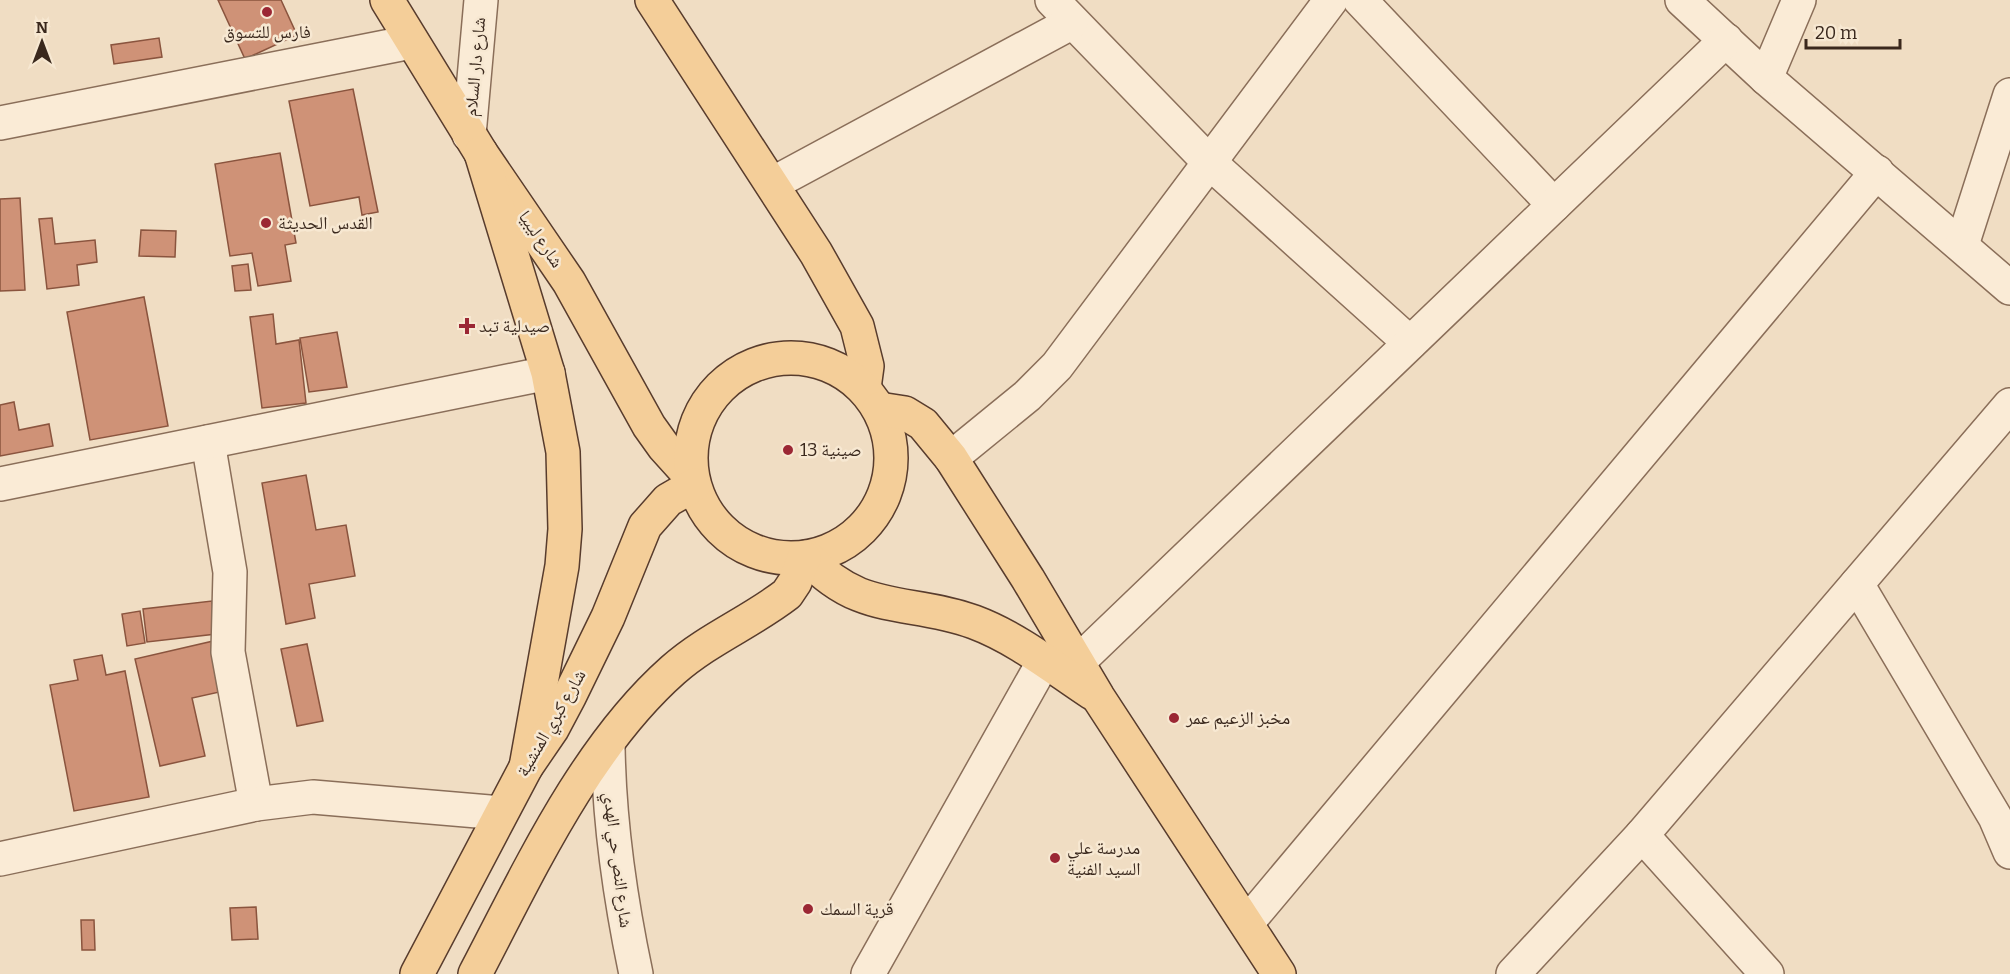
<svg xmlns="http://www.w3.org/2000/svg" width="2010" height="974" viewBox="0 0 2010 974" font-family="Bitter,'Noto Naskh Arabic',serif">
	<rect width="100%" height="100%" fill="#f0ddc3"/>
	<g fill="#cf9277" stroke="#8a543e" stroke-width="1.5">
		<path d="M 218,0 L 281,0 L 297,35 L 245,59 Z"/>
		<path d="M 159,38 L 162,57 L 114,64 L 111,45 Z"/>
		<path d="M 353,89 L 378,212 L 362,215 L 359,197 L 310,206 L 289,101 Z"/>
		<path d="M 280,153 L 296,243 L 285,245 L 291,281 L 258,286 L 252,253 L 230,256 L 215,164 Z"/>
		<path d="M 20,198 L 25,290 L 0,291 L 0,199 Z"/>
		<path d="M 52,218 L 55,244 L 95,240 L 97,262 L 77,265 L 79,285 L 47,289 L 39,219 Z"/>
		<path d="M 141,230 L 176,231 L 175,257 L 139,256 Z"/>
		<path d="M 248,264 L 251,290 L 235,291 L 232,266 Z"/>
		<path d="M 144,297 L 168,426 L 90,440 L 67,312 Z"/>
		<path d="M 273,314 L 276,344 L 299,340 L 306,403 L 262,408 L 250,317 Z"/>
		<path d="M 337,332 L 347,387 L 309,392 L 300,338 Z"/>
		<path d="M 14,402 L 19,430 L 49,424 L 53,446 L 0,456 L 0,405 Z"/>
		<path d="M 306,475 L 316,530 L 346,525 L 355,576 L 309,584 L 315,618 L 286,624 L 262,483 Z"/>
		<path d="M 212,601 L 216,634 L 147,642 L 143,609 Z"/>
		<path d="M 140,611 L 145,643 L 127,646 L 122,614 Z"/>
		<path d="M 222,639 L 233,689 L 192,698 L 205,756 L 160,766 L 135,659 Z"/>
		<path d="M 307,644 L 323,721 L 297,726 L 281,649 Z"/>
		<path d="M 102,655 L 106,675 L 125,671 L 149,797 L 74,811 L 50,685 L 78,680 L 74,660 Z"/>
		<path d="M 256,907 L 258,939 L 232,940 L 230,908 Z"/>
		<path d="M 81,920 L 94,920 L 95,950 L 82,950 Z"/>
	</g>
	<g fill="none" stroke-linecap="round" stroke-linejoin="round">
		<defs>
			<g id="minor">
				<path d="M 1052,0 L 1208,161 L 1410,343"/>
				<path d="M 1360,0 L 1554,205"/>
				<path d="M 1682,0 L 1766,78 L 2010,288"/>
				<path d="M 1766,78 L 1799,0"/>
				<path d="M 0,123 L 411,42"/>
				<path d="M 772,184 L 1071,23"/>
				<path d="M 1962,245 L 2010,95"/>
				<path d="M 208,442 L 230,572 L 228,652 L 256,804"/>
				<path d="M 951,458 L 1027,396 L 1057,366 L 1331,0"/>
				<path d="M 0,484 L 548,373"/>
				<path d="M 1857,584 L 1995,817 L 2010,852"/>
				<path d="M 1078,662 L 1726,40"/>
				<path d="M 1642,835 L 1767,974"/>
				<path d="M 0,859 L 256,804 L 313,797 L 501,813"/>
				<path d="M 1247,923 L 1877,172"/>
				<path d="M 868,974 L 1044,661"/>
				<path d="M 1513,974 L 1642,835 L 2010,405"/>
			</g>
			<g id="tertiary">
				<path d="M 469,135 L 481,0"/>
				<path d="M 608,745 C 609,824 620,898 636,974"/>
			</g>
			<g id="primary">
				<path d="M 387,0 L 481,153 L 569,282 L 649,426 L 664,447 L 692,478"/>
				<path d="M 652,0 L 816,253 L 857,326 L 867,366 L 864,388"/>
				<path d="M 481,153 L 548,373 L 563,452 L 565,529 L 562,566 L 526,767"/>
				<circle cx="791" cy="458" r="100"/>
				<path d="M 879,409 L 905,413 L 923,424 L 951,458 L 1028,579 L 1098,697 L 1279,974"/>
				<path d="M 807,557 C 861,616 908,598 974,622 C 1017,638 1054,668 1092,693"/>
				<path d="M 417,974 L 526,767 L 552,729 L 569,697 L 608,617 L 645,526 L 668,500 L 694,485"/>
				<path d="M 475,974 C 529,871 585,748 673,670 C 708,639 751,622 787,594 L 795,582 L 804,558"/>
			</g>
		</defs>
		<use href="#minor" stroke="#8a6e59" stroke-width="36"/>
		<use href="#tertiary" stroke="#8a6e59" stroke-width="36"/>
		<use href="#primary" stroke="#583c2d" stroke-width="36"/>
		<use href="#minor" stroke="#faebd6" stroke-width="33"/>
		<use href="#tertiary" stroke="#faebd6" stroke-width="33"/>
		<use href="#primary" stroke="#f4ce99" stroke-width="33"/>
	</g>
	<g fill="#9b2734" stroke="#f7e8d2" stroke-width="2">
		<circle cx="267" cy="12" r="6"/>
		<circle cx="266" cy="223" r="6"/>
		<path d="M464 317h6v6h6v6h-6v6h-6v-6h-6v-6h6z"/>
		<circle cx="788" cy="450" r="6"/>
		<circle cx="1174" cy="718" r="6"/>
		<circle cx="1055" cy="858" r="6"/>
		<circle cx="808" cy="909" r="6"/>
	</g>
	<g text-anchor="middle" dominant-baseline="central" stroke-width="5" stroke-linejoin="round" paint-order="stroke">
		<g font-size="18" fill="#3a281d" stroke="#f7e8d2" text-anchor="start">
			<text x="267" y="32" text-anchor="middle">فارس للتسوق</text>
			<text x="278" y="223">القدس الحديثة</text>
			<text x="479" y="326">صيدلية تبد</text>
			<text x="800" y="450">صينية 13</text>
			<text x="1186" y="718">مخبز الزعيم عمر</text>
			<text x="1067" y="848">مدرسة علي<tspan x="1067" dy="21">السيد الفنية</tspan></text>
			<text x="820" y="909">قرية السمك</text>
		</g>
		<g font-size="18" fill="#3a281d" stroke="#f7e8d2">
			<text transform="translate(475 67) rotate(-85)">شارع دار السلام</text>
			<text transform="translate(541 239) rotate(56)">شارع ليبيا</text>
			<text transform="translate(551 723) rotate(-60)">شارع كبري المنشية</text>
			<text transform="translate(618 860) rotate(83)">شارع النص حي الهدي</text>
		</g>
	</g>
	<g transform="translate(42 42)" stroke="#f7e8d2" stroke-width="4.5" paint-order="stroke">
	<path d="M0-4.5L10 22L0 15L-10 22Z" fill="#3a281d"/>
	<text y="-9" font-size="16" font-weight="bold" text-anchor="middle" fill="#3a281d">N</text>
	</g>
	<path d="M1806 39v9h94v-9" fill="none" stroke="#3a281d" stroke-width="3"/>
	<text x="1815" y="39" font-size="18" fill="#3a281d" stroke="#f7e8d2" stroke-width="4.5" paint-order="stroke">20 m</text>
</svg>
